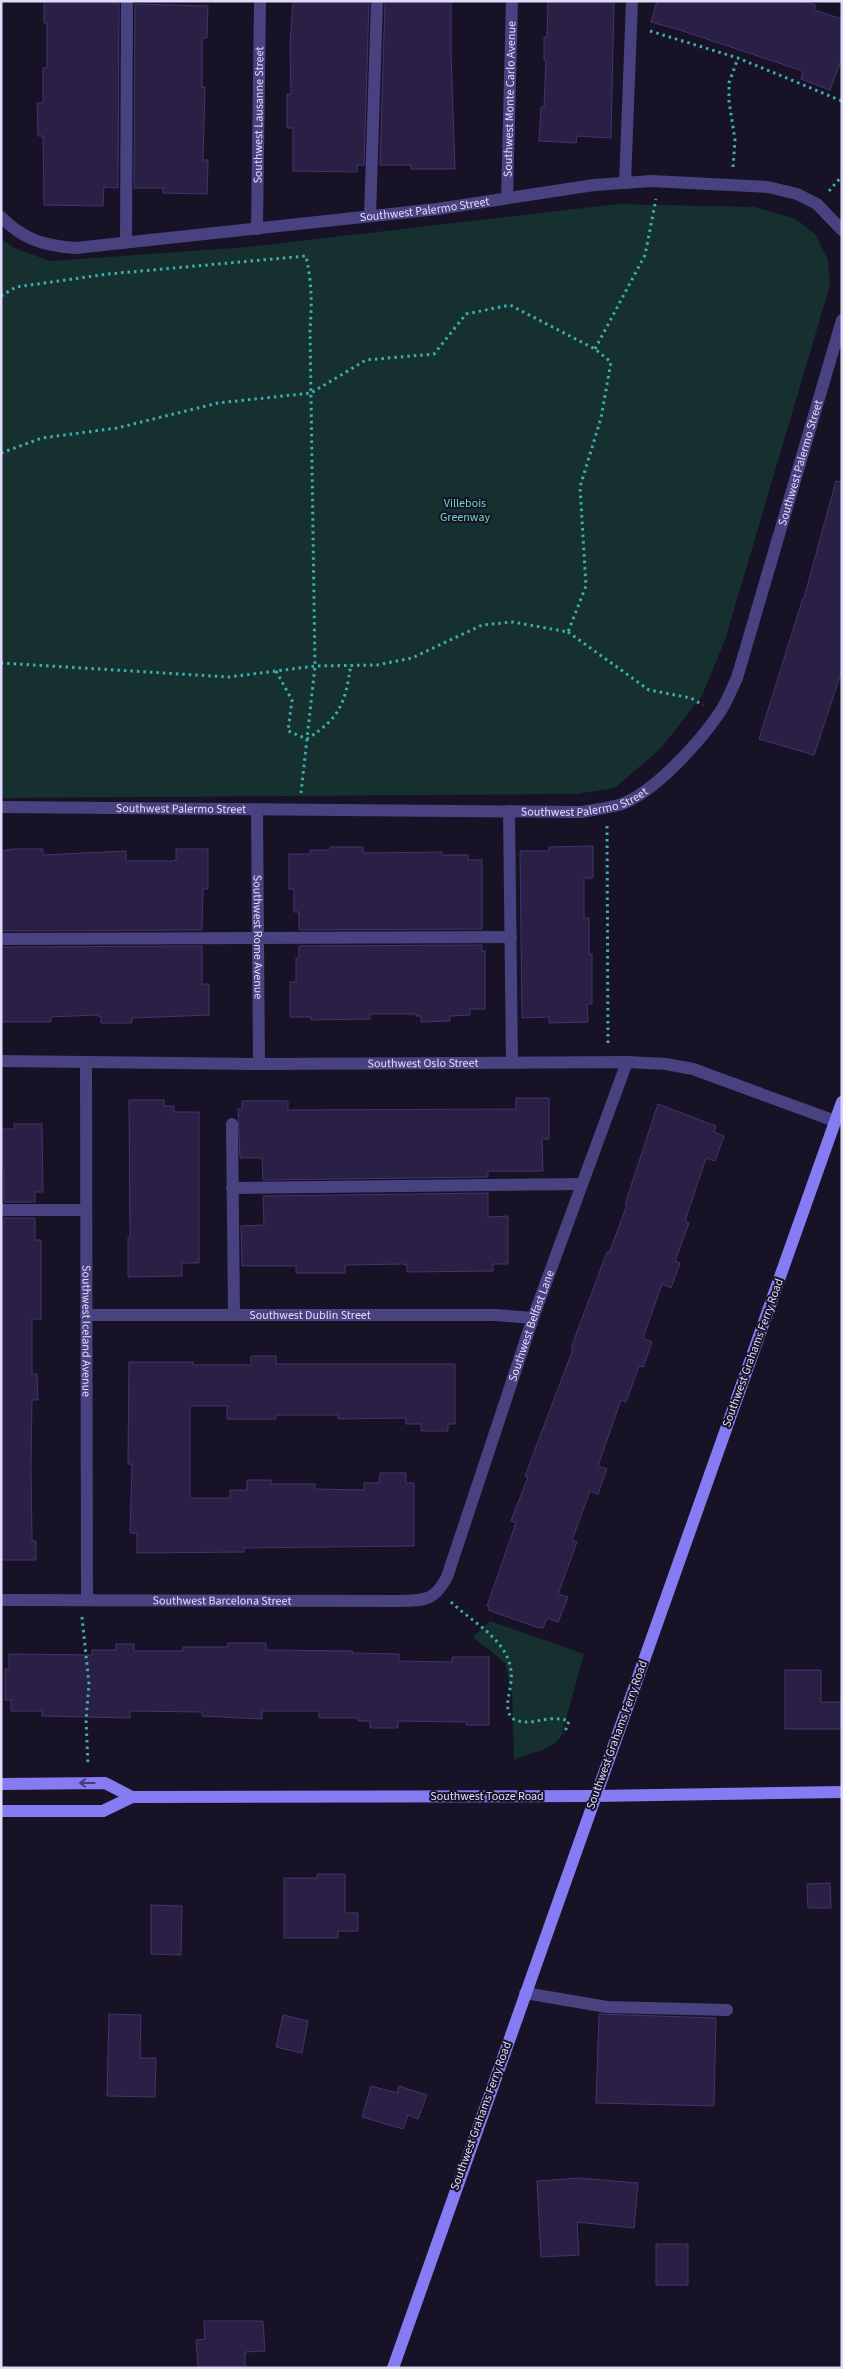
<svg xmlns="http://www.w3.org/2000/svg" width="843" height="2369" viewBox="0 0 843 2369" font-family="'Source Sans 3',sans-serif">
	<rect width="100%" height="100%" fill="#171226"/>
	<g fill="#162f2f">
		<path d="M 618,204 L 754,207 L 796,219 L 816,235 L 828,260 L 830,285 L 725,640 L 702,696 L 661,748 L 615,788 L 577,794 L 1,798 L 1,238 L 12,247 L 50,261 L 248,247 Z"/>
		<path d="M 490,1621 L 584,1654 L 561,1737 C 549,1751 531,1753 514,1759 L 512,1693 L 505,1663 L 473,1637 Z"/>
	</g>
	<g fill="#2a2045" stroke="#43346f">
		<path d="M 44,1 L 110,1 L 110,3 L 119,3 L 118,188 L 104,187 L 103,206 L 44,205 L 43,136 L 38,136 L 37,103 L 43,103 L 43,68 L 47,68 L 47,23 L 44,23 Z"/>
		<path d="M 293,1 L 369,1 L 364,165 L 357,165 L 357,172 L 293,171 L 293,128 L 287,128 L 287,94 L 291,94 L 290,45 Z"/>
		<path d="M 385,1 L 451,1 L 451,53 L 455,169 L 411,169 L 411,165 L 380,165 Z"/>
		<path d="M 548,1 L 614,1 L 611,138 L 577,136 L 576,143 L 539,141 L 541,107 L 544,107 L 546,60 L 544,60 L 544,37 L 547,37 Z"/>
		<path d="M 657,1 L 803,1 L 816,5 L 814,10 L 842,19 L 842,58 L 830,90 L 801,79 L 803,71 L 683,31 L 651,22 Z"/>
		<path d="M 135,4 L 208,6 L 207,38 L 202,38 L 202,87 L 205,87 L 203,160 L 208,160 L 207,194 L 163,193 L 163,188 L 134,188 Z"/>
		<path d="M 836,481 L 842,482 L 842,670 L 814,755 L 759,739 L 803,598 L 804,598 Z"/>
		<path d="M 593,846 L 593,878 L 584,878 L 584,918 L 589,918 L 589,954 L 592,954 L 592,1004 L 587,1004 L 588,1022 L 549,1023 L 549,1017 L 522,1018 L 520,851 L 549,851 L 549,847 Z"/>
		<path d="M 330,847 L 363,847 L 363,853 L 442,852 L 442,855 L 468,855 L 468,860 L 482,860 L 482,929 L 299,930 L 299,912 L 294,912 L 294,889 L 289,889 L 289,854 L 310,854 L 310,850 L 330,850 Z"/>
		<path d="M 12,849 L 43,849 L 43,855 L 126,851 L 126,861 L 172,861 L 176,860 L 176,849 L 208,849 L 208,889 L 203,889 L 202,930 L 1,931 L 1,851 Z"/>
		<path d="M 482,945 L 482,951 L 485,951 L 485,1009 L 470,1009 L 470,1015 L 450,1016 L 450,1021 L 421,1022 L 421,1016 L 416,1016 L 416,1014 L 370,1014 L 370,1019 L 311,1020 L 311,1017 L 290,1017 L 290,982 L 296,982 L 296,958 L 299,958 L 299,946 Z"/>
		<path d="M 202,946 L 202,984 L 209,984 L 209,1015 L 132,1018 L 132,1023 L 101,1023 L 101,1017 L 96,1015 L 51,1017 L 51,1022 L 1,1022 L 1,947 Z"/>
		<path d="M 516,1098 L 549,1098 L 549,1139 L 542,1139 L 543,1171 L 488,1171 L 488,1177 L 263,1180 L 262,1158 L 240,1158 L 238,1109 L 242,1109 L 242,1101 L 288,1101 L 288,1110 L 516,1109 Z"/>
		<path d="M 129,1100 L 164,1100 L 164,1106 L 174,1106 L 174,1112 L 199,1112 L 199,1263 L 182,1263 L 182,1276 L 128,1277 L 128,1238 L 130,1237 Z"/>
		<path d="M 658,1104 L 716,1126 L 714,1132 L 724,1136 L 715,1161 L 706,1158 L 685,1221 L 689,1223 L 675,1261 L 680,1263 L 671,1288 L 662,1284 L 643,1338 L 652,1342 L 643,1367 L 639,1366 L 626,1402 L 621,1400 L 598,1466 L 607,1469 L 598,1494 L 590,1491 L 572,1540 L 577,1542 L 558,1594 L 568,1597 L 558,1622 L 547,1618 L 543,1628 L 539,1628 L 488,1610 L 489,1606 L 487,1606 L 516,1523 L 511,1521 L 528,1477 L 525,1476 L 573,1349 L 571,1348 L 607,1252 L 609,1253 L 627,1205 L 625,1204 Z"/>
		<path d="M 14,1124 L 42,1124 L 43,1192 L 35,1192 L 35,1202 L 4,1202 L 4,1169 L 1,1169 L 1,1129 L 14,1129 Z"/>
		<path d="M 488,1193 L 488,1217 L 508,1216 L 508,1264 L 493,1264 L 493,1271 L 407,1272 L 407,1265 L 403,1264 L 345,1265 L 345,1273 L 296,1273 L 296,1266 L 242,1266 L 241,1226 L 264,1225 L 263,1196 Z"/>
		<path d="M 4,1218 L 35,1218 L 35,1240 L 41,1240 L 41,1319 L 32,1319 L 32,1374 L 37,1374 L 38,1400 L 32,1400 L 31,1464 L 32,1541 L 36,1541 L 36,1560 L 1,1560 L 1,1224 L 4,1224 Z"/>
		<path d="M 251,1356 L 276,1356 L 276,1364 L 455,1364 L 455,1424 L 448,1424 L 448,1431 L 421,1431 L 421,1424 L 406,1424 L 406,1418 L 338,1419 L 338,1415 L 276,1415 L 276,1419 L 227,1419 L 227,1406 L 190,1406 L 190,1498 L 230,1498 L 230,1490 L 247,1490 L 247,1480 L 271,1480 L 271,1484 L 315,1484 L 315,1489 L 364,1490 L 364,1483 L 379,1483 L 380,1473 L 406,1473 L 406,1483 L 414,1483 L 414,1546 L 244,1548 L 244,1552 L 137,1553 L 137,1533 L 130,1533 L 132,1464 L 128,1464 L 129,1362 L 193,1362 L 193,1365 L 251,1365 Z"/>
		<path d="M 228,1643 L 266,1643 L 266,1650 L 353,1651 L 352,1653 L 399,1654 L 399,1661 L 452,1662 L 452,1657 L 489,1657 L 489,1725 L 466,1725 L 466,1722 L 398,1721 L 398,1728 L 370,1728 L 370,1721 L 358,1721 L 358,1718 L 319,1718 L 319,1711 L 262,1711 L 262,1719 L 202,1716 L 202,1712 L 130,1711 L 130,1718 L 42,1716 L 42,1711 L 11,1711 L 11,1700 L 5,1700 L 5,1669 L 9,1669 L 9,1654 L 92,1655 L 92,1650 L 116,1650 L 116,1644 L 134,1644 L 134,1651 L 183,1651 L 183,1647 L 228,1647 Z"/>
		<path d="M 785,1670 L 821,1670 L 821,1702 L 842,1702 L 842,1729 L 785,1729 Z"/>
		<path d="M 317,1874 L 345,1874 L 345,1913 L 358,1913 L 358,1931 L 338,1931 L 338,1938 L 284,1938 L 284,1878 L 317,1878 Z"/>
		<path d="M 830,1883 L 831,1908 L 808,1908 L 807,1884 Z"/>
		<path d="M 151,1905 L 182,1906 L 181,1955 L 151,1954 Z"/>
		<path d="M 109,2014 L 141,2015 L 140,2058 L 156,2058 L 155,2097 L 107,2096 Z"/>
		<path d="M 599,2014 L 716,2018 L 714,2106 L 596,2103 Z"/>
		<path d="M 283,2015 L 308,2021 L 302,2053 L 276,2047 Z"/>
		<path d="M 371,2086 L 397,2093 L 399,2086 L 427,2095 L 418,2119 L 408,2115 L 403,2129 L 362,2117 Z"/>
		<path d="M 579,2178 L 638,2183 L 634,2228 L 577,2222 L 579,2255 L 541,2257 L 537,2181 Z"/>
		<rect x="656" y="2244" width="32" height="41"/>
		<path d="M 204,2321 L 263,2321 L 265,2351 L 245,2352 L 245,2368 L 198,2368 L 196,2340 L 205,2339 Z"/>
	</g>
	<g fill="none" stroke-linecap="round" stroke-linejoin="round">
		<g stroke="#3caeae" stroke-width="3" stroke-dasharray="2.5 4" stroke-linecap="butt">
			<path d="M 650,31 L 738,58 L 842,101"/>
			<path d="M 733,167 L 735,140 L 729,101 L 729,83 L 738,58"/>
			<path d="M 829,191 L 842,176"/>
			<path d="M 1,296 L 16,287 L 108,274 L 306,256 C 312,284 312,302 310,330 L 315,666 L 301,793"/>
			<path d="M 595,349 L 645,255 L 656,199"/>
			<path d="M 1,453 L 42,438 L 117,428 L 218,403 L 311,393 L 366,360 L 434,354 L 466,314 L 510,305 L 595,349 L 611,362 L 601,418 L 580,487 L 586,586 L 568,632 L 513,622 L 482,625 L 412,658 L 377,665 L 315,666 L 229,677 L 1,663"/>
			<path d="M 568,632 L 649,690 L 691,698 L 703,705"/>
			<path d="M 276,671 L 292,700 L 288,731 L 307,739 C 341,717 345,703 351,664"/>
			<path d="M 607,826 L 608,1044"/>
			<path d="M 451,1602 C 475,1625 515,1643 511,1681 C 510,1696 504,1704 511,1718 C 533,1729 544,1713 569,1721 L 564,1734"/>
			<path d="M 82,1617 L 89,1684 L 86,1720 L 88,1765"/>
		</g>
		<g stroke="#484280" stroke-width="12">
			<path d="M 625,183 L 632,1"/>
			<path d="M 370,216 L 377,1"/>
			<path d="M 126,242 L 127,1"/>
			<path d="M 509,811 L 512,1063"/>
			<path d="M 1,939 L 511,937"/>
			<path d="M 232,1124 L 234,1315"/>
			<path d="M 232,1188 L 582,1184"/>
			<path d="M 1,1210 L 86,1210"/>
			<path d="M 525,1993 L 607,2007 L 727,2010"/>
		</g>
		<g stroke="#484280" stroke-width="12">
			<path id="s1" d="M 507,198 L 512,1"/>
			<path id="s2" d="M 1,217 C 24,240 45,246 76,248 L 437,209 L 594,185 L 652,181 L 768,187 L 797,194 L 817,204 L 842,230"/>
			<path id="s3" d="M 257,229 L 260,1"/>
			<path id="s4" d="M 1,807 L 581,812 C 594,810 607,808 619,805 C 653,794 700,742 720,712 C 727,702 731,690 737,678 L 842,320"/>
			<path id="s5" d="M 257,811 L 259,1064"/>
			<path id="s6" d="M 1,1061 L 259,1064 L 627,1062 L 666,1064 L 693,1069 L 835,1121"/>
			<path id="s7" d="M 86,1062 L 87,1600"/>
			<path id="s8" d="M 86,1315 L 496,1315 L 533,1318"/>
			<path id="s9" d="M 1,1600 L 401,1601 C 426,1600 434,1601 447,1577 L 533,1318 L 627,1062"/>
		</g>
		<g stroke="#857bf2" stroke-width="12">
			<path d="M 1,1784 L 105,1783 L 132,1797"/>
			<path d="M 1,1811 L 103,1811 L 132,1797 L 595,1796 L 842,1792"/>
			<path d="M 393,2368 L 842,1102"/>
		</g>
	</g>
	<defs><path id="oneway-shaft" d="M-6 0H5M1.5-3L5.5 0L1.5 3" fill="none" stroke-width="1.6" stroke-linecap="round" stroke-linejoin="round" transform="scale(1.25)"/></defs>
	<use stroke="#433c78" href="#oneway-shaft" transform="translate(87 1783) rotate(180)"/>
	<g text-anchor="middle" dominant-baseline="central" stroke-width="4" stroke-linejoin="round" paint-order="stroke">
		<g font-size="12" fill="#e0dbfb" stroke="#171226">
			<text stroke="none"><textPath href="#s1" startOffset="99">Southwest Monte Carlo Avenue</textPath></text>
			<text stroke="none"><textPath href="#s3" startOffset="114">Southwest Lausanne Street</textPath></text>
			<text stroke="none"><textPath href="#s2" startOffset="434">Southwest Palermo Street</textPath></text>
			<text stroke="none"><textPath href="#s4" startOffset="1020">Southwest Palermo Street</textPath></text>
			<text stroke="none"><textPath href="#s4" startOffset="585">Southwest Palermo Street</textPath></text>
			<text stroke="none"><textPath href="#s4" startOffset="180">Southwest Palermo Street</textPath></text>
			<text stroke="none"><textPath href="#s5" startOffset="126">Southwest Rome Avenue</textPath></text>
			<text stroke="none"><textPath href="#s6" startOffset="422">Southwest Oslo Street</textPath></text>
			<text stroke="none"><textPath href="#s8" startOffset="224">Southwest Dublin Street</textPath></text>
			<text stroke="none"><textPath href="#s9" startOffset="721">Southwest Belfast Lane</textPath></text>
			<text stroke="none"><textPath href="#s7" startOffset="269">Southwest Iceland Avenue</textPath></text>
			<text transform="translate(753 1353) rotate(-70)">Southwest Grahams Ferry Road</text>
			<text stroke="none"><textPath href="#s9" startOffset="221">Southwest Barcelona Street</textPath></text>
			<text transform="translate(617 1735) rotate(-70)">Southwest Grahams Ferry Road</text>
			<text x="487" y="1796">Southwest Tooze Road</text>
			<text transform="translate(481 2116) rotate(-70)">Southwest Grahams Ferry Road</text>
		</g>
		<g font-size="12" fill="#6dd5c1" stroke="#171226">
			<text x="465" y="503">Villebois<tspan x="465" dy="14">Greenway</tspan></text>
		</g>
	</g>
	<rect width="843" height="2369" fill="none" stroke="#e0dbfb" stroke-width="5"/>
</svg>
